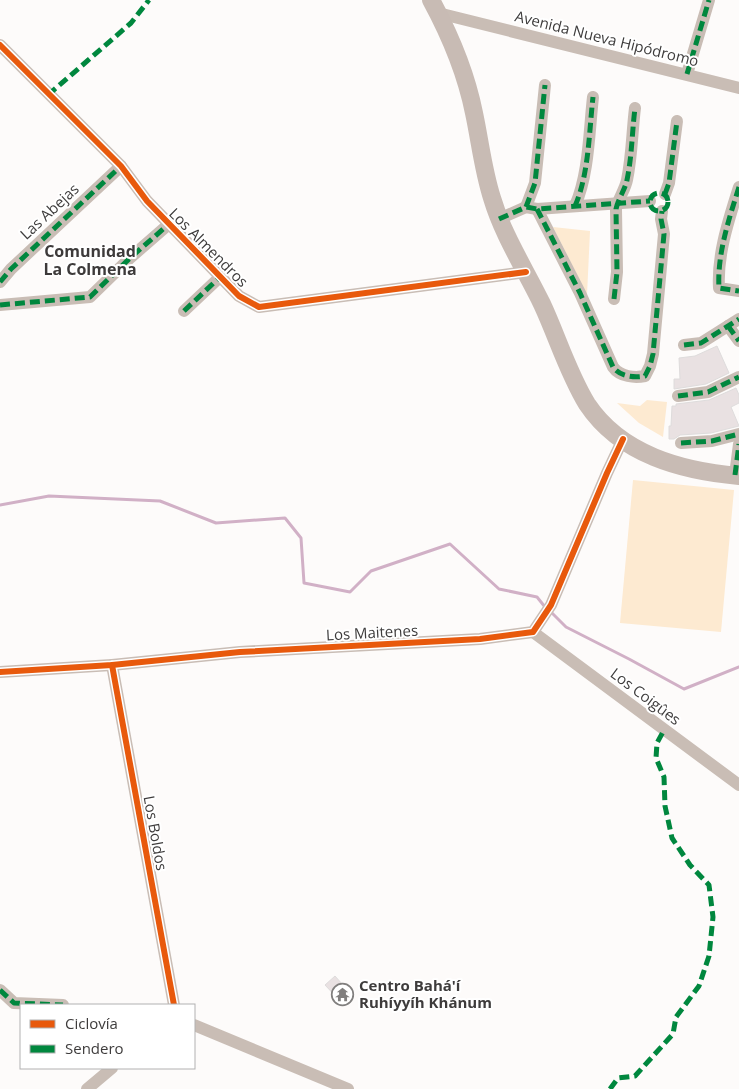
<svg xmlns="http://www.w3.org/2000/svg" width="739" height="1089" viewBox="0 0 739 1089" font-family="'Open Sans',sans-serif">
	<rect width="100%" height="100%" fill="#fdfbfa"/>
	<g fill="#fdead1">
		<path d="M 553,227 L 590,231 L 587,295 Z"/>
		<path d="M 647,400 L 667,402 L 663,437 L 639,423 L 617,403 L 640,406 Z"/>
		<path d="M 633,480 L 734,490 L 721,632 L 620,623 Z"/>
	</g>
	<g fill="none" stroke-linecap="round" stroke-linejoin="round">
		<g stroke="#d1b0c6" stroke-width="3">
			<path d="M 0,505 L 49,496 L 160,501 L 216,523 L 285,518 L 301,538 L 304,583 L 350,592 L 371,571 L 450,544 L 499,589 L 537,597 L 545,607"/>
			<path d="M 550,611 L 566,627 L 629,659 L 684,689 L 739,667"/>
		</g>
	</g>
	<g fill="#e9e1e2" stroke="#dedcdc">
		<path d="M 717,346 L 729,373 L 706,384 L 674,389 L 674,379 L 680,379 L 679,358 L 695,356 Z"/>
		<path d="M 736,388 L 739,395 L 739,403 L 731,407 L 739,426 L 711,433 L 680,435 L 674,439 L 669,439 L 669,426 L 671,426 L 672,406 L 676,406 L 676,404 L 709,400 Z"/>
		<path d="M 335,976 L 350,993 L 341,1002 L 325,985 Z"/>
	</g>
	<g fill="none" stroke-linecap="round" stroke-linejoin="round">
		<g stroke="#c9bdb5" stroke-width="12">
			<path d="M 438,13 L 739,88"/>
			<path d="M 0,45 L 121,166 L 147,201 L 239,296 L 259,307 L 526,272"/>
			<path d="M 687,74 L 709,0"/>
			<path d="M 739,187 C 729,219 717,254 719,288 L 739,291"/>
			<path d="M 665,194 L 669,183 L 677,121"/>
			<path d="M 575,206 C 589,174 589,132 593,97"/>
			<path d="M 526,207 L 535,183 L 545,85"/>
			<path d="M 537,209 L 580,293 L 613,367 C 620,377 635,378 645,376 L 650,366 L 653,354 L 664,234 L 661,219 L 662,211"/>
			<path d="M 499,219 L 526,207 L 537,209 L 650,201"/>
			<path d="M 0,282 L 11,269 L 121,166"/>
			<path d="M 614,299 L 617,272 L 616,209 C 618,199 625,190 627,180 C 632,156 632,132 635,108"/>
			<path d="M 0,305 L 90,297 L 130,258 L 169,224"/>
			<path d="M 184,311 L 220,277"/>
			<path d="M 728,326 L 739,341"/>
			<path d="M 684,345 L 701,343 L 739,319"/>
			<path d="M 678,396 L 708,392 L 739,377"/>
			<path d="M 681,443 L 712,441 L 739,434"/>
			<path d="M 735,475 L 739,444"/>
			<path d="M 533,632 L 739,785"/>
			<path d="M 112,665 L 174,1005"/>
			<path d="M 0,672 L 112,665 L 240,652 L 480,639 L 533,632 L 551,605 L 607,473 L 623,439"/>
			<path d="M 0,990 L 14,1003 L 63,1005"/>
			<path d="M 194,1025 L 348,1089"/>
			<path d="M 87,1089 L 112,1068"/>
		</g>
		<path stroke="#c8bbb4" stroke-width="18" d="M 431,0 C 450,35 466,73 474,113 C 480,141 483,170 492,198 C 503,235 525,269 542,304 C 557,336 568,373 587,404 C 621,455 682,471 739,476"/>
		<g stroke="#00873e" stroke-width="5" stroke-dasharray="10 5" stroke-linecap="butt">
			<path d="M 687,74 L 709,0"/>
			<path d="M 48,95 L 131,23 L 149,0"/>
			<path d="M 739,187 C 729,219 717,254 719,288 L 739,291"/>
			<circle cx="659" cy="202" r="9"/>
			<path d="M 665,194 L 669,183 L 677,121"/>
			<path d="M 575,206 C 589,174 589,132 593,97"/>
			<path d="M 526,207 L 535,183 L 545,85"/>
			<path d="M 537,209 L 580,293 L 613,367 C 620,377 635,378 645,376 L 650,366 L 653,354 L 664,234 L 661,219 L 662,211"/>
			<path d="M 499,219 L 526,207 L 537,209 L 650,201"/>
			<path d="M 0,282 L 11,269 L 121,166"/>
			<path d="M 614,299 L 617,272 L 616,209 C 618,199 625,190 627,180 C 632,156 632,132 635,108"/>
			<path d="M 0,305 L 90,297 L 130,258 L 169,224"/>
			<path d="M 184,311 L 220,277"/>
			<path d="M 728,326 L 739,341"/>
			<path d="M 684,345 L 701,343 L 739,319"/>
			<path d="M 678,396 L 708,392 L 739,377"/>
			<path d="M 681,443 L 712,441 L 739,434"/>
			<path d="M 735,475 L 739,444"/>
			<path d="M 0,990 L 14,1003 L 63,1005"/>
			<path d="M 610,1089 L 618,1078 L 635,1076 L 673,1034 L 676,1017 L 699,986 L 709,956 L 713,917 L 709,885 L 690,865 L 672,838 L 665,806 L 664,777 L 656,758 L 657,743 L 664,730"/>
		</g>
		<defs>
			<g id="cycleway">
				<path d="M 0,45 L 121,166 L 147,201 L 239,296 L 259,307 L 526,272"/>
				<path d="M 112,665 L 174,1005"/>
				<path d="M 0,672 L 112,665 L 240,652 L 480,639 L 533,632 L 551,605 L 607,473 L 623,439"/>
			</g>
		</defs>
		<use href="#cycleway" stroke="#fff" stroke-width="9"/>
		<use href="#cycleway" stroke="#e8590c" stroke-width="6"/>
	</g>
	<defs>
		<symbol id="temple-ring" viewBox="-11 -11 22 22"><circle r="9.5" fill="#fff" stroke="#817f7e" stroke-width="1.5"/><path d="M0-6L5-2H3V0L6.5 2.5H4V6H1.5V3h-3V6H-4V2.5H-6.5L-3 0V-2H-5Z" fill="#817f7e"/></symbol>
	</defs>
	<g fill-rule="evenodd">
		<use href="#temple-ring" x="330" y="982" width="25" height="25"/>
	</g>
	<g text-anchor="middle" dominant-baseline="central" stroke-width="4" stroke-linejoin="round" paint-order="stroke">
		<g font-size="15" fill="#3e3c3c" stroke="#fff">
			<text transform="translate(607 38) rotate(14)">Avenida Nueva Hipódromo</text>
			<text transform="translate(49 211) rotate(-43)">Las Abejas</text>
			<text transform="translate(209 247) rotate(45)">Los Almendros</text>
			<text transform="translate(372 632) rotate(-3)">Los Maitenes</text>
			<text transform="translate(646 696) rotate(37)">Los Coigûes</text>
			<text transform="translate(156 833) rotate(80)">Los Boldos</text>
		</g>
		<g font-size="15" font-weight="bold" fill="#3e3c3c" stroke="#fff" text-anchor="start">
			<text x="359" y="985">Centro Bahá'í<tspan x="359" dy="17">Ruhíyyíh Khánum</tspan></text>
		</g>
		<g font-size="16" font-weight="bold" fill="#3d3a3a" stroke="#fff">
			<text x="90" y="251">Comunidad<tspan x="90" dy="18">La Colmena</tspan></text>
		</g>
	</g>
	<rect x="20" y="1004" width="175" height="65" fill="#ffffff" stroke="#b2b1b1"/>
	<rect x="30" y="1020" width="25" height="8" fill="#e8590c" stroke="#b2b1b1"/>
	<text x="65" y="1029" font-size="15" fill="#3e3c3c">Ciclovía</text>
	<rect x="30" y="1045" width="25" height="8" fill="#00873e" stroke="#b2b1b1"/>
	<text x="65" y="1054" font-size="15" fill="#3e3c3c">Sendero</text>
</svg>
